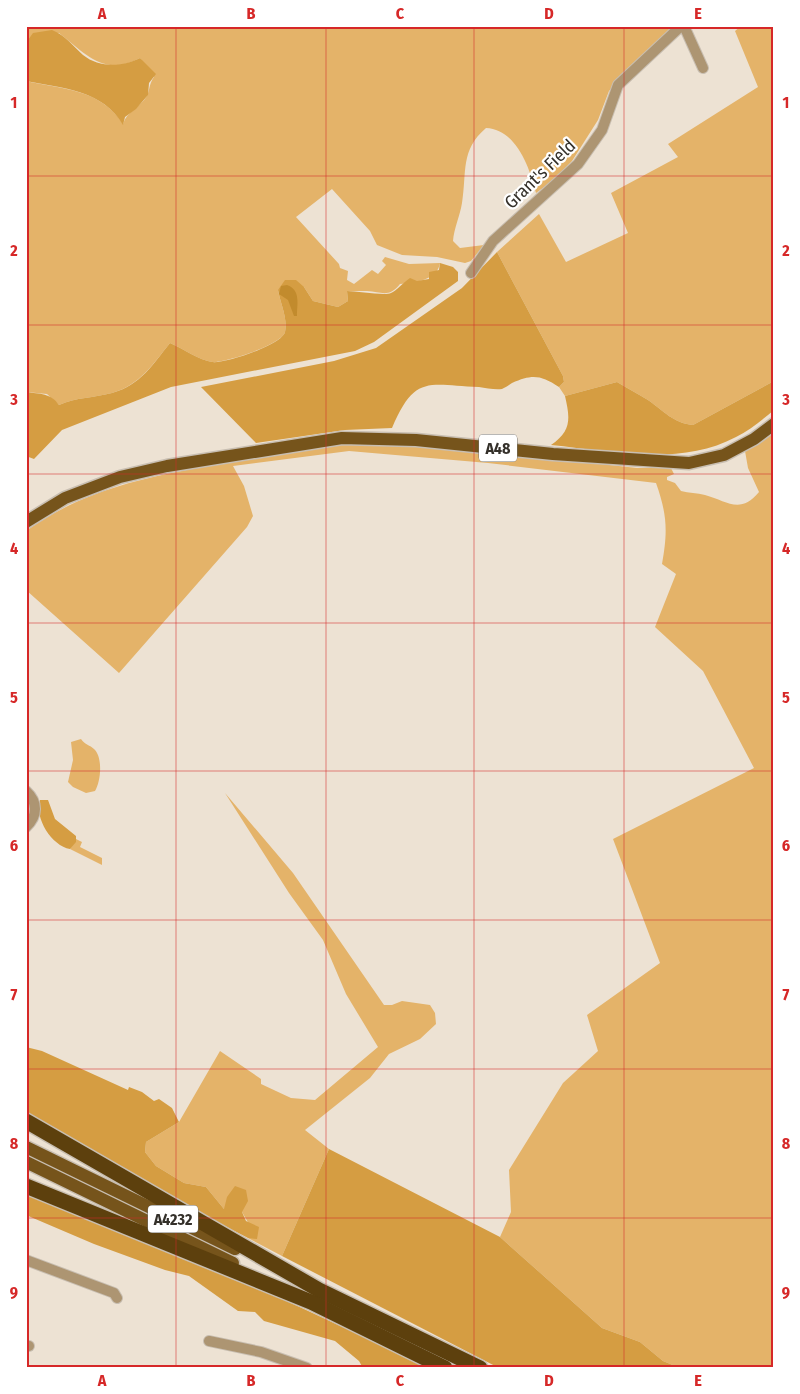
<svg xmlns="http://www.w3.org/2000/svg" width="800" height="1394" viewBox="0 0 800 1394" font-family="'Fira Sans Condensed',sans-serif">
	<rect width="100%" height="100%" fill="#ede2d3"/>
	<g fill="#e4b369">
		<path d="M 26,26 L 679,26 L 617,82 L 609,91 L 598,120 L 572,161 L 554,180 L 536,193 C 530,168 516,129 486,128 C 460,150 467,172 462,203 C 460,216 454,228 453,241 L 460,248 L 484,245 L 471,261 L 465,263 L 437,257 L 402,255 L 377,245 L 370,231 L 332,189 L 296,217 L 339,264 L 340,268 L 348,271 L 347,280 L 354,284 L 372,270 L 378,274 L 386,265 L 382,261 L 385,257 L 409,264 L 440,263 C 437,281 415,282 400,284 C 389,298 382,292 367,291 C 361,291 354,291 347,291 L 348,301 L 338,307 L 313,301 L 304,287 L 278,290 C 280,302 288,319 285,332 C 282,345 224,363 212,362 C 199,360 182,348 170,343 C 153,364 140,385 112,393 C 94,398 76,397 59,405 L 47,394 L 26,392 L 26,81 C 62,89 101,89 123,124 C 127,111 140,108 147,96 C 150,89 149,84 154,77 L 140,58 C 103,77 86,54 59,33 L 29,49 L 26,63 Z"/>
		<path d="M 741,26 L 774,26 L 774,381 L 693,425 C 673,423 664,411 648,400 C 638,394 627,388 617,382 L 565,396 L 559,387 L 564,382 L 563,376 L 497,252 L 539,214 L 566,262 L 628,233 L 611,193 L 678,157 L 668,144 L 758,87 L 735,31 Z"/>
		<path d="M 774,431 L 774,1368 L 680,1368 L 663,1361 L 640,1342 L 602,1328 L 500,1237 L 511,1212 L 509,1170 L 563,1083 L 598,1051 L 587,1015 L 660,963 L 613,839 L 754,768 L 703,671 L 655,627 L 676,574 L 662,564 C 668,531 667,514 656,483 L 488,463 L 349,451 L 233,466 L 244,486 L 253,516 L 247,527 L 119,673 L 26,590 L 26,531 C 81,492 137,479 202,467 C 248,459 296,445 343,444 C 441,442 540,458 637,468 L 671,468 L 674,474 L 667,477 L 667,480 L 675,483 L 681,491 C 689,493 697,493 705,495 C 727,501 740,515 759,492 L 748,468 L 745,451 Z"/>
		<path d="M 81,739 C 85,745 90,745 94,749 C 103,757 101,781 95,791 L 86,793 L 73,787 L 68,782 L 73,760 L 71,742 Z"/>
		<path d="M 225,793 L 293,873 L 384,1005 L 392,1005 L 402,1001 L 430,1005 L 435,1013 L 436,1024 L 420,1039 L 389,1054 L 370,1078 L 305,1130 L 329,1149 L 282,1256 L 248,1238 L 257,1238 L 242,1212 L 224,1209 L 206,1187 L 184,1183 L 156,1166 L 145,1152 L 146,1142 L 179,1122 L 220,1051 L 261,1079 L 261,1084 L 291,1098 L 315,1100 L 378,1047 L 346,994 L 323,940 L 289,893 Z"/>
		<path d="M 76,839 L 82,842 L 80,847 L 102,858 L 102,865 L 70,849 Z"/>
	</g>
	<g fill="#d59d42">
		<path d="M 52,30 C 65,35 73,46 83,55 C 99,68 123,67 140,58 L 156,74 L 149,83 L 148,95 L 136,109 L 125,117 L 123,125 C 103,90 62,88 26,81 L 28,40 L 33,33 Z"/>
		<path d="M 497,252 L 563,376 L 564,382 L 559,387 C 541,375 532,374 512,383 C 509,385 505,388 502,389 C 495,390 486,388 479,387 C 428,385 415,374 392,428 L 345,430 L 256,443 L 201,387 L 334,361 L 376,348 L 462,288 Z"/>
		<path d="M 440,263 L 453,267 L 458,272 L 458,281 L 374,342 L 355,351 L 171,387 L 62,430 L 34,459 L 26,456 L 26,392 C 40,394 51,393 59,405 C 76,397 94,398 112,393 C 141,385 153,364 170,343 C 182,348 199,360 212,362 C 224,364 282,345 285,332 C 288,319 280,302 278,290 L 285,280 L 296,280 L 304,287 L 313,301 L 338,307 L 348,301 L 347,291 C 357,291 385,296 391,293 C 396,291 404,282 410,278 L 417,281 L 429,279 L 429,272 L 439,270 Z"/>
		<path d="M 774,381 L 774,410 C 762,420 750,430 736,437 C 680,467 611,451 551,445 C 572,431 570,418 565,396 L 617,382 C 627,388 638,394 648,400 C 664,411 673,423 693,425 Z"/>
		<path d="M 40,800 L 48,800 L 55,819 L 76,836 L 76,842 L 70,849 C 52,846 34,818 40,800 Z"/>
		<path d="M 26,1047 L 42,1051 L 128,1090 L 129,1087 L 142,1092 L 154,1101 L 159,1099 L 172,1108 L 179,1122 L 146,1142 L 145,1152 L 156,1166 L 184,1183 L 206,1187 L 224,1209 L 227,1197 L 235,1186 L 246,1190 L 248,1201 L 242,1212 L 246,1221 L 259,1227 L 257,1239 L 248,1238 L 194,1210 L 26,1114 Z"/>
		<path d="M 329,1149 L 500,1237 L 602,1328 L 640,1342 L 663,1361 L 680,1368 L 499,1368 L 282,1256 Z"/>
		<path d="M 26,1191 L 278,1297 L 431,1368 L 363,1368 L 359,1361 L 335,1341 L 264,1321 L 255,1312 L 238,1311 L 189,1276 L 165,1270 L 94,1244 L 26,1215 Z"/>
	</g>
	<path fill="#c28b2d" d="M 287,285 C 301,290 297,304 297,316 L 294,316 L 288,300 L 279,294 L 281,286 Z"/>
	<g fill="none" stroke-linecap="round" stroke-linejoin="round">
		<defs>
			<g id="street">
				<path d="M 684,26 L 703,68"/>
				<path d="M 471,273 L 493,241 L 578,164 L 602,130 L 618,85 L 681,26"/>
				<path d="M 26,791 C 38,802 38,816 26,827"/>
				<path d="M 26,1260 L 114,1293 L 117,1298"/>
				<path d="M 209,1341 L 261,1352 L 307,1368"/>
				<path d="M 26,1346 L 29,1346"/>
			</g>
			<g id="primary">
				<path d="M 26,522 L 65,498 L 120,477 L 167,466 L 342,438 L 416,440 L 553,454 L 689,463 L 724,455 L 754,439 L 774,424"/>
				<path d="M 26,1147 L 235,1249"/>
				<path d="M 26,1162 L 233,1263"/>
			</g>
			<g id="highway">
				<path d="M 26,1121 L 319,1290 L 480,1368"/>
				<path d="M 26,1186 L 311,1302 L 445,1368"/>
			</g>
		</defs>
		<use href="#street" stroke="#c8beb1" stroke-width="12"/>
		<use href="#primary" stroke="#c8beb1" stroke-width="15"/>
		<use href="#highway" stroke="#c8beb1" stroke-width="18"/>
		<use href="#street" stroke="#ad9572" stroke-width="10"/>
		<use href="#primary" stroke="#76541b" stroke-width="12"/>
		<use href="#highway" stroke="#5d400d" stroke-width="15"/>
	</g>
	<path fill="none" stroke="#d62828" stroke-width="1" stroke-opacity="0.55" d="M 176,26 L 176,1368M 326,26 L 326,1368M 474,26 L 474,1368M 624,26 L 624,1368M 26,176 L 774,176M 26,325 L 774,325M 26,474 L 774,474M 26,623 L 774,623M 26,771 L 774,771M 26,920 L 774,920M 26,1069 L 774,1069M 26,1218 L 774,1218"/>
	<g text-anchor="middle" dominant-baseline="central" stroke-width="4.5" stroke-linejoin="round" paint-order="stroke">
		<g fill="#fff" stroke="#716e6a" stroke-width="1">
			<rect x="479" y="434.5" width="38" height="27" rx="4"/>
			<rect x="148" y="1205.5" width="50" height="27" rx="4"/>
		</g>
		<g font-size="16" font-weight="bold" fill="#34302a">
			<text x="498" y="448">A48</text>
			<text x="173" y="1219">A4232</text>
		</g>
		<g font-size="18" fill="#34302a" stroke="#fff">
			<text transform="translate(540 174) rotate(-44)">Grant's Field</text>
		</g>
	</g>
	<rect width="800" height="1394" fill="none" stroke="#ffffff" stroke-width="55"/>
	<rect x="28" y="28" width="744" height="1338" fill="none" stroke="#d62828" stroke-width="2"/>
	<g font-size="16" text-anchor="middle" font-weight="bold" fill="#d62828">
		<text x="102" y="19">A</text>
		<text x="251" y="19">B</text>
		<text x="400" y="19">C</text>
		<text x="549" y="19">D</text>
		<text x="698" y="19">E</text>
		<text x="14" y="108">1</text>
		<text x="786" y="108">1</text>
		<text x="14" y="256">2</text>
		<text x="786" y="256">2</text>
		<text x="14" y="405">3</text>
		<text x="786" y="405">3</text>
		<text x="14" y="554">4</text>
		<text x="786" y="554">4</text>
		<text x="14" y="703">5</text>
		<text x="786" y="703">5</text>
		<text x="14" y="851">6</text>
		<text x="786" y="851">6</text>
		<text x="14" y="1000">7</text>
		<text x="786" y="1000">7</text>
		<text x="14" y="1149">8</text>
		<text x="786" y="1149">8</text>
		<text x="14" y="1298">9</text>
		<text x="786" y="1298">9</text>
		<text x="102" y="1386">A</text>
		<text x="251" y="1386">B</text>
		<text x="400" y="1386">C</text>
		<text x="549" y="1386">D</text>
		<text x="698" y="1386">E</text>
	</g>
</svg>
